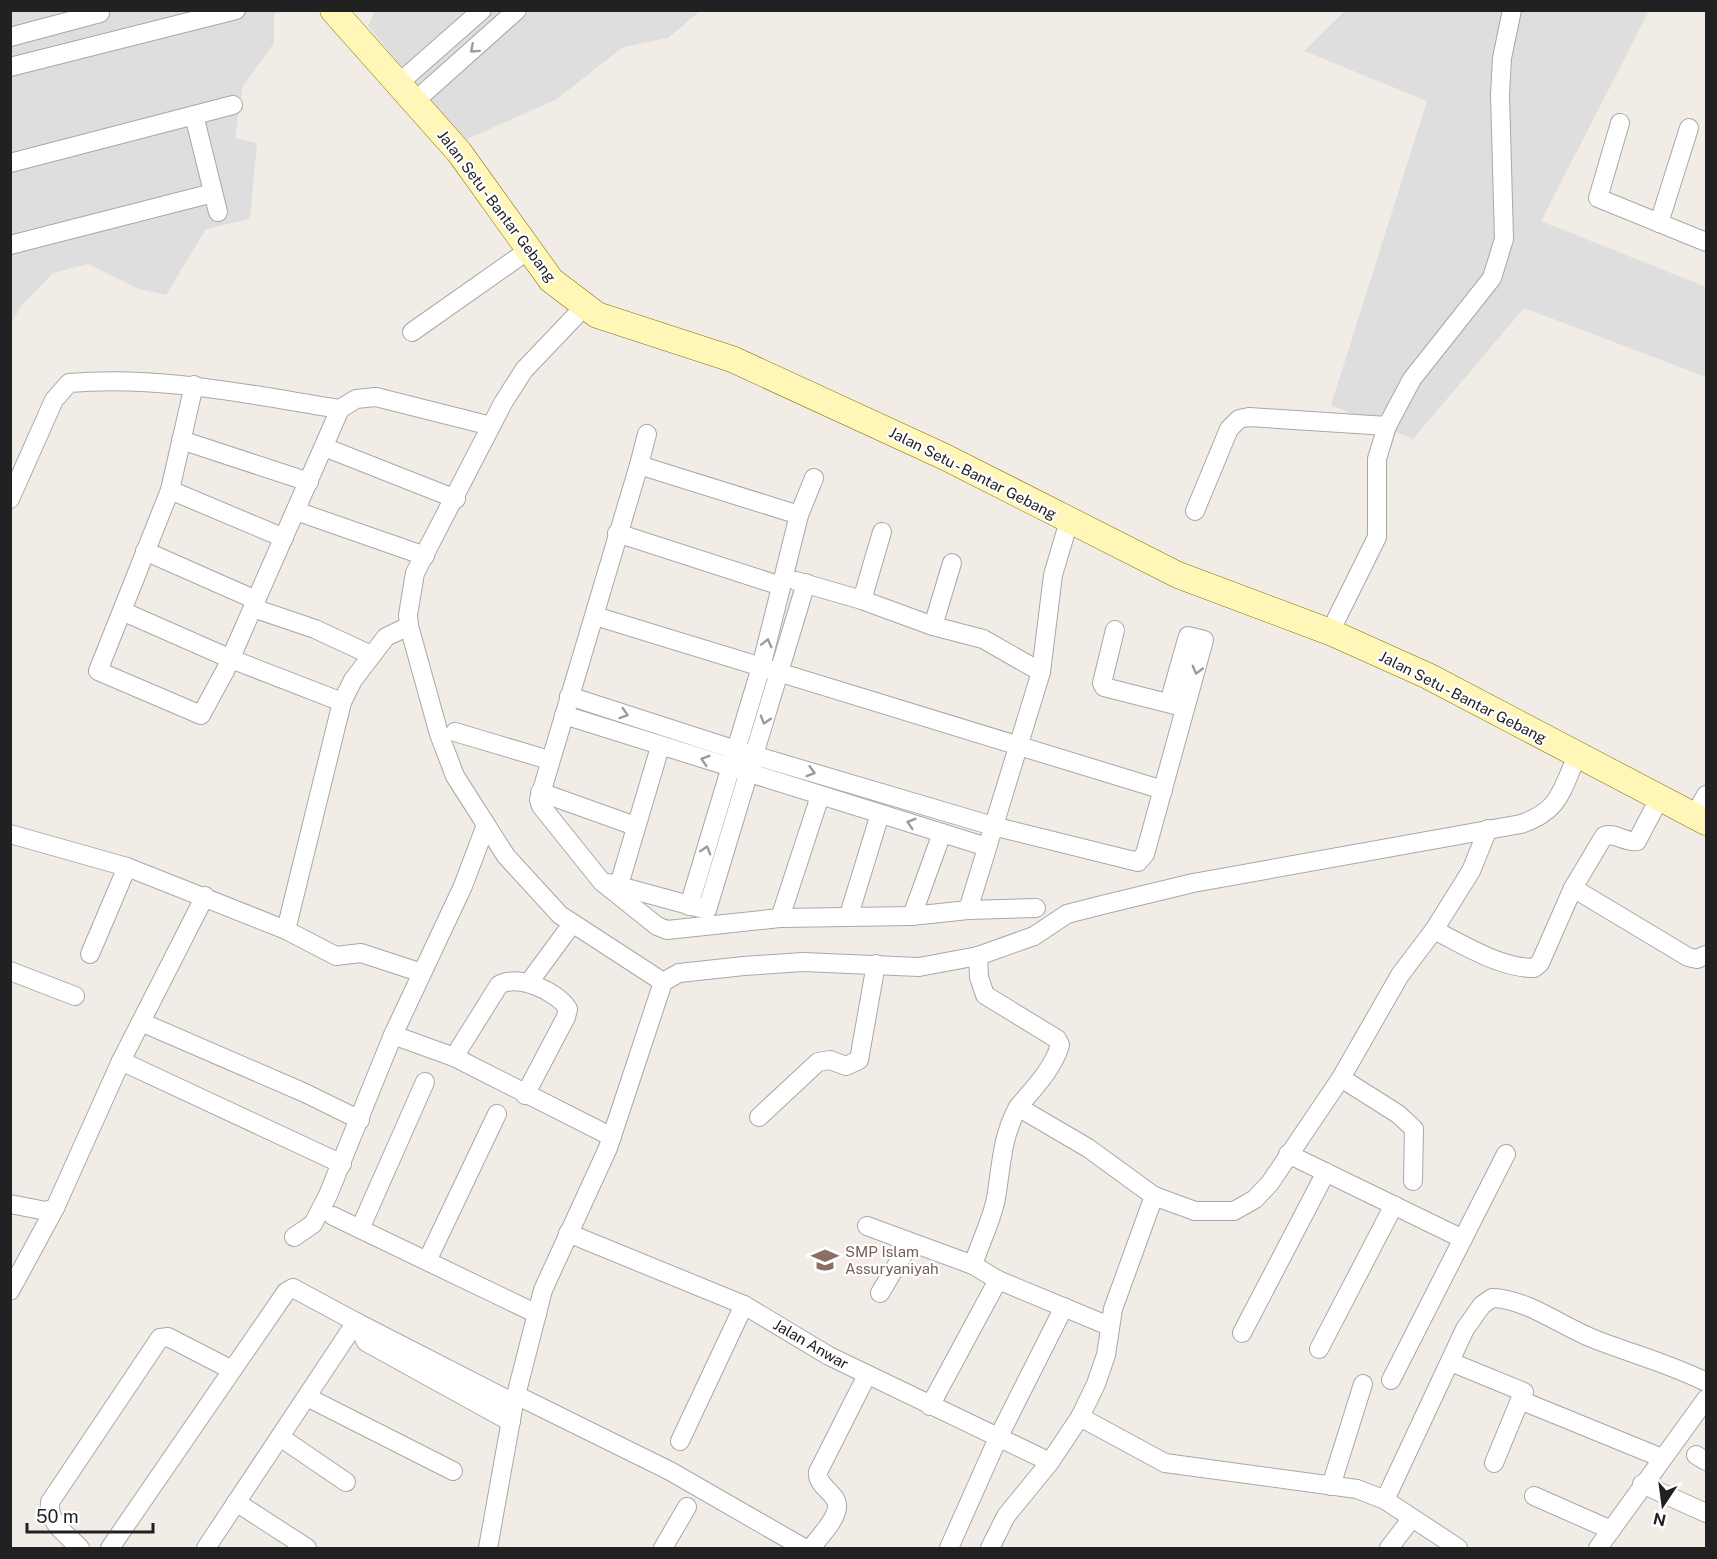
<svg xmlns="http://www.w3.org/2000/svg" width="1717" height="1559" viewBox="0 0 1717 1559" font-family="'Public Sans',sans-serif">
	<rect width="100%" height="100%" fill="#f2ece7"/>
	<g fill="#dfdede">
		<path d="M 375,10 L 700,11 L 668,38 L 623,47 L 557,99 L 463,141 L 368,26 Z"/>
		<path d="M 11,11 L 284,11 L 274,14 L 274,43 L 243,86 L 235,138 L 257,143 L 250,219 L 206,229 L 166,295 L 139,289 L 88,264 L 53,273 L 21,306 L 11,324 Z"/>
		<path d="M 1345,11 L 1649,11 L 1541,221 L 1706,287 L 1706,377 L 1524,308 L 1413,439 L 1331,405 L 1427,101 L 1304,51 Z"/>
	</g>
	<g fill="none" stroke-linecap="round" stroke-linejoin="round">
		<defs>
			<g id="street">
				<path d="M 10,37 L 100,13"/>
				<path d="M 10,67 L 236,10"/>
				<path d="M 399,83 L 482,10"/>
				<path d="M 415,101 L 517,10"/>
				<path d="M 194,115 L 218,212"/>
				<path d="M 1620,123 L 1598,198 L 1706,242"/>
				<path d="M 10,163 L 233,105"/>
				<path d="M 1659,223 L 1689,128"/>
				<path d="M 10,245 L 213,193"/>
				<path d="M 585,306 L 524,370 L 503,403 L 415,573 L 408,615 L 409,626 L 439,734 L 455,776 L 506,856 L 560,915 L 663,982"/>
				<path d="M 412,332 L 530,249"/>
				<path d="M 194,385 L 170,490 L 98,671 L 201,715 L 225,671 L 340,409 L 356,399 L 376,397 L 491,426"/>
				<path d="M 181,440 L 309,482"/>
				<path d="M 324,447 L 456,499"/>
				<path d="M 639,465 L 647,434"/>
				<path d="M 170,490 L 284,538"/>
				<path d="M 10,499 L 54,400 L 69,383 C 160,375 251,395 340,409"/>
				<path d="M 296,511 L 425,556"/>
				<path d="M 1195,511 L 1229,429 L 1239,419 L 1249,417 L 1387,426"/>
				<path d="M 799,515 L 814,478"/>
				<path d="M 617,533 L 781,586"/>
				<path d="M 145,551 L 256,600"/>
				<path d="M 796,581 L 862,600 L 933,626 L 983,639 L 1041,672"/>
				<path d="M 862,600 L 882,532"/>
				<path d="M 253,608 L 315,629 L 371,655"/>
				<path d="M 122,611 L 231,659 L 342,702"/>
				<path d="M 595,616 L 1163,790"/>
				<path d="M 933,626 L 952,563"/>
				<path d="M 1115,630 L 1102,683 L 1104,687 L 1179,706"/>
				<path d="M 1330,632 L 1377,537 L 1377,459 L 1387,426 L 1412,379 L 1492,278 L 1504,239 L 1500,95 L 1502,58 L 1512,10"/>
				<path d="M 569,696 L 736,750 L 993,826 L 1138,862 L 1145,854 L 1204,640 L 1188,636 L 1169,703"/>
				<path d="M 564,715 L 987,847"/>
				<path d="M 455,732 L 549,760"/>
				<path d="M 540,792 L 635,826"/>
				<path d="M 1694,816 L 1706,795"/>
				<path d="M 10,834 L 127,867 L 286,930 L 336,956 L 361,953 L 422,973"/>
				<path d="M 608,883 L 700,908"/>
				<path d="M 619,885 L 660,747"/>
				<path d="M 1573,888 L 1688,957 L 1697,959 L 1706,955"/>
				<path d="M 689,906 L 761,667 L 799,515 L 639,465 L 539,800 L 541,806 L 602,882 L 657,926 L 667,930 L 780,918 L 912,916 L 968,910 L 1036,908"/>
				<path d="M 707,910 L 806,583"/>
				<path d="M 968,910 L 1041,672 L 1053,575 L 1069,521"/>
				<path d="M 849,915 L 880,814"/>
				<path d="M 912,916 L 942,833"/>
				<path d="M 780,918 L 820,796"/>
				<path d="M 286,930 L 342,702 L 353,680 L 386,637 L 409,626"/>
				<path d="M 1434,930 C 1464,945 1500,968 1534,968 L 1540,963 L 1573,888 L 1604,836 C 1615,832 1625,843 1637,841 L 1659,799"/>
				<path d="M 90,954 L 127,867"/>
				<path d="M 978,956 L 979,977 L 985,995 L 1057,1039 L 1060,1045 C 1053,1069 1034,1088 1018,1107 L 1088,1148 L 1154,1196"/>
				<path d="M 10,971 L 75,996"/>
				<path d="M 530,981 L 572,924"/>
				<path d="M 141,1022 L 305,1093 L 360,1120"/>
				<path d="M 393,1035 L 454,1057 L 612,1137"/>
				<path d="M 454,1057 L 499,985 C 518,974 557,991 568,1009 L 566,1017 L 525,1095"/>
				<path d="M 121,1061 L 342,1164"/>
				<path d="M 1341,1078 L 1398,1114 L 1414,1129 L 1413,1181"/>
				<path d="M 1018,1107 C 1001,1139 1002,1163 996,1198 C 992,1220 980,1243 973,1265 L 998,1280 L 1109,1326"/>
				<path d="M 759,1117 L 818,1062 L 830,1060 L 846,1066 L 859,1060 L 876,964"/>
				<path d="M 1288,1154 L 1463,1239"/>
				<path d="M 10,1204 L 46,1211 L 55,1208 L 121,1061 L 205,896"/>
				<path d="M 333,1216 L 537,1314"/>
				<path d="M 867,1226 L 973,1265"/>
				<path d="M 360,1229 L 425,1082"/>
				<path d="M 568,1233 L 744,1305 L 829,1356 L 1050,1462"/>
				<path d="M 294,1237 L 313,1224 L 328,1195 L 393,1035 L 463,886 L 486,825"/>
				<path d="M 427,1261 L 497,1114"/>
				<path d="M 10,1291 L 55,1208"/>
				<path d="M 880,1293 L 910,1243"/>
				<path d="M 1242,1333 L 1326,1172"/>
				<path d="M 1319,1349 L 1394,1205"/>
				<path d="M 1458,1365 L 1524,1392 L 1520,1400 L 1662,1458"/>
				<path d="M 1391,1380 L 1506,1154"/>
				<path d="M 516,1395 L 670,1471 L 804,1548"/>
				<path d="M 307,1397 L 453,1471"/>
				<path d="M 930,1406 L 998,1280"/>
				<path d="M 1080,1417 L 1165,1463 L 1357,1489 L 1385,1500 L 1458,1548"/>
				<path d="M 511,1422 L 366,1342 L 356,1322 L 514,1403"/>
				<path d="M 280,1437 L 346,1482"/>
				<path d="M 680,1441 L 744,1305"/>
				<path d="M 1696,1455 L 1706,1461"/>
				<path d="M 1494,1463 L 1520,1400"/>
				<path d="M 1642,1484 L 1706,1513"/>
				<path d="M 1331,1486 L 1363,1384"/>
				<path d="M 1534,1496 L 1611,1530"/>
				<path d="M 1385,1500 L 1465,1329 L 1482,1305 L 1492,1298 C 1527,1299 1561,1326 1594,1339 C 1632,1354 1670,1364 1706,1382"/>
				<path d="M 236,1502 L 307,1548"/>
				<path d="M 80,1548 C 66,1534 48,1523 50,1502 L 160,1338 L 168,1337 L 232,1370"/>
				<path d="M 110,1548 L 286,1292 L 293,1288 L 356,1322 L 206,1548"/>
				<path d="M 488,1548 L 514,1403 L 543,1290 L 608,1148 L 663,982 L 679,973 L 744,966 L 803,962 L 919,967 L 978,956 L 1034,936 L 1067,914 L 1102,905 L 1193,883 L 1521,824 C 1560,811 1561,791 1577,756"/>
				<path d="M 663,1548 L 687,1507"/>
				<path d="M 811,1548 C 819,1537 835,1522 837,1508 C 839,1493 816,1487 818,1472 L 867,1375"/>
				<path d="M 949,1548 L 998,1438 L 1064,1307"/>
				<path d="M 990,1548 L 1006,1516 L 1050,1462 L 1080,1417 L 1096,1384 L 1106,1355 L 1113,1309 L 1154,1196 L 1195,1211 L 1234,1211 L 1255,1199 L 1270,1183 L 1341,1078 L 1400,975 L 1434,930 L 1471,871 L 1488,829"/>
				<path d="M 1389,1548 L 1412,1518"/>
				<path d="M 1598,1548 L 1706,1399"/>
			</g>
			<path id="secondary" d="M 333,10 L 459,152 L 551,280 L 597,315 L 732,359 L 945,457 L 1178,575 L 1330,632 L 1428,676 L 1706,822"/>
		</defs>
		<use href="#street" stroke="#a8a8a8" stroke-width="20"/>
		<use href="#secondary" stroke="#807600" stroke-width="27"/>
		<use href="#street" stroke="#fff" stroke-width="18"/>
		<use href="#secondary" stroke="#fff6b8" stroke-width="26"/>
	</g>
	<defs><path id="oneway-chevron" d="M-2-3.5L2.5 0L-2 3.5" fill="none" stroke-width="1.6" stroke-linecap="round" stroke-linejoin="round" transform="scale(1.5)"/></defs>
	<g stroke="#9b9b9b">
		<use href="#oneway-chevron" transform="translate(474 49) rotate(138)"/>
		<use href="#oneway-chevron" transform="translate(767 643) rotate(-76)"/>
		<use href="#oneway-chevron" transform="translate(1197 670) rotate(105)"/>
		<use href="#oneway-chevron" transform="translate(624 714) rotate(18)"/>
		<use href="#oneway-chevron" transform="translate(765 720) rotate(107)"/>
		<use href="#oneway-chevron" transform="translate(705 760) rotate(-163)"/>
		<use href="#oneway-chevron" transform="translate(811 772) rotate(16)"/>
		<use href="#oneway-chevron" transform="translate(911 823) rotate(-163)"/>
		<use href="#oneway-chevron" transform="translate(706 850) rotate(-73)"/>
	</g>
	<defs>
		<symbol id="school-bare" viewBox="-9 -9 18 18"><path d="M0-5L7-2L0 1L-7-2ZM-4 1L0 2.5L4 1V4Q0 6-4 4Z" fill="#8d6e63" stroke="#fff" stroke-width="2.5" paint-order="stroke"/></symbol>
	</defs>
	<g fill-rule="evenodd">
		<use href="#school-bare" x="806" y="1241" width="38" height="38"/>
	</g>
	<g text-anchor="middle" dominant-baseline="central" stroke-width="4.5" stroke-linejoin="round" paint-order="stroke">
		<g font-size="15" fill="#212121" stroke="#fff">
			<text transform="translate(497 206) rotate(53)">Jalan Setu - Bantar Gebang</text>
			<text transform="translate(973 473) rotate(27)">Jalan Setu - Bantar Gebang</text>
			<text transform="translate(1463 697) rotate(27)">Jalan Setu - Bantar Gebang</text>
			<text transform="translate(811 1344) rotate(30)">Jalan Anwar</text>
		</g>
		<g font-size="15" fill="#785e54" stroke="#fff" text-anchor="start">
			<text x="845" y="1251">SMP Islam<tspan x="845" dy="17">Assuryaniyah</tspan></text>
		</g>
	</g>
	<rect width="1717" height="1559" fill="none" stroke="#212121" stroke-width="24"/>
	<g transform="translate(1663 1505) rotate(193)" stroke="#ffffff" stroke-width="4.5" paint-order="stroke">
	<path d="M0-4.5L10 22L0 15L-10 22Z" fill="#212121"/>
	<text y="-9" font-size="16" font-weight="bold" text-anchor="middle" fill="#212121">N</text>
	</g>
	<path d="M27 1523v9h126v-9" fill="none" stroke="#212121" stroke-width="3"/>
	<text x="36" y="1523" font-size="18" fill="#212121" stroke="#ffffff" stroke-width="4.5" paint-order="stroke">50 m</text>
</svg>
